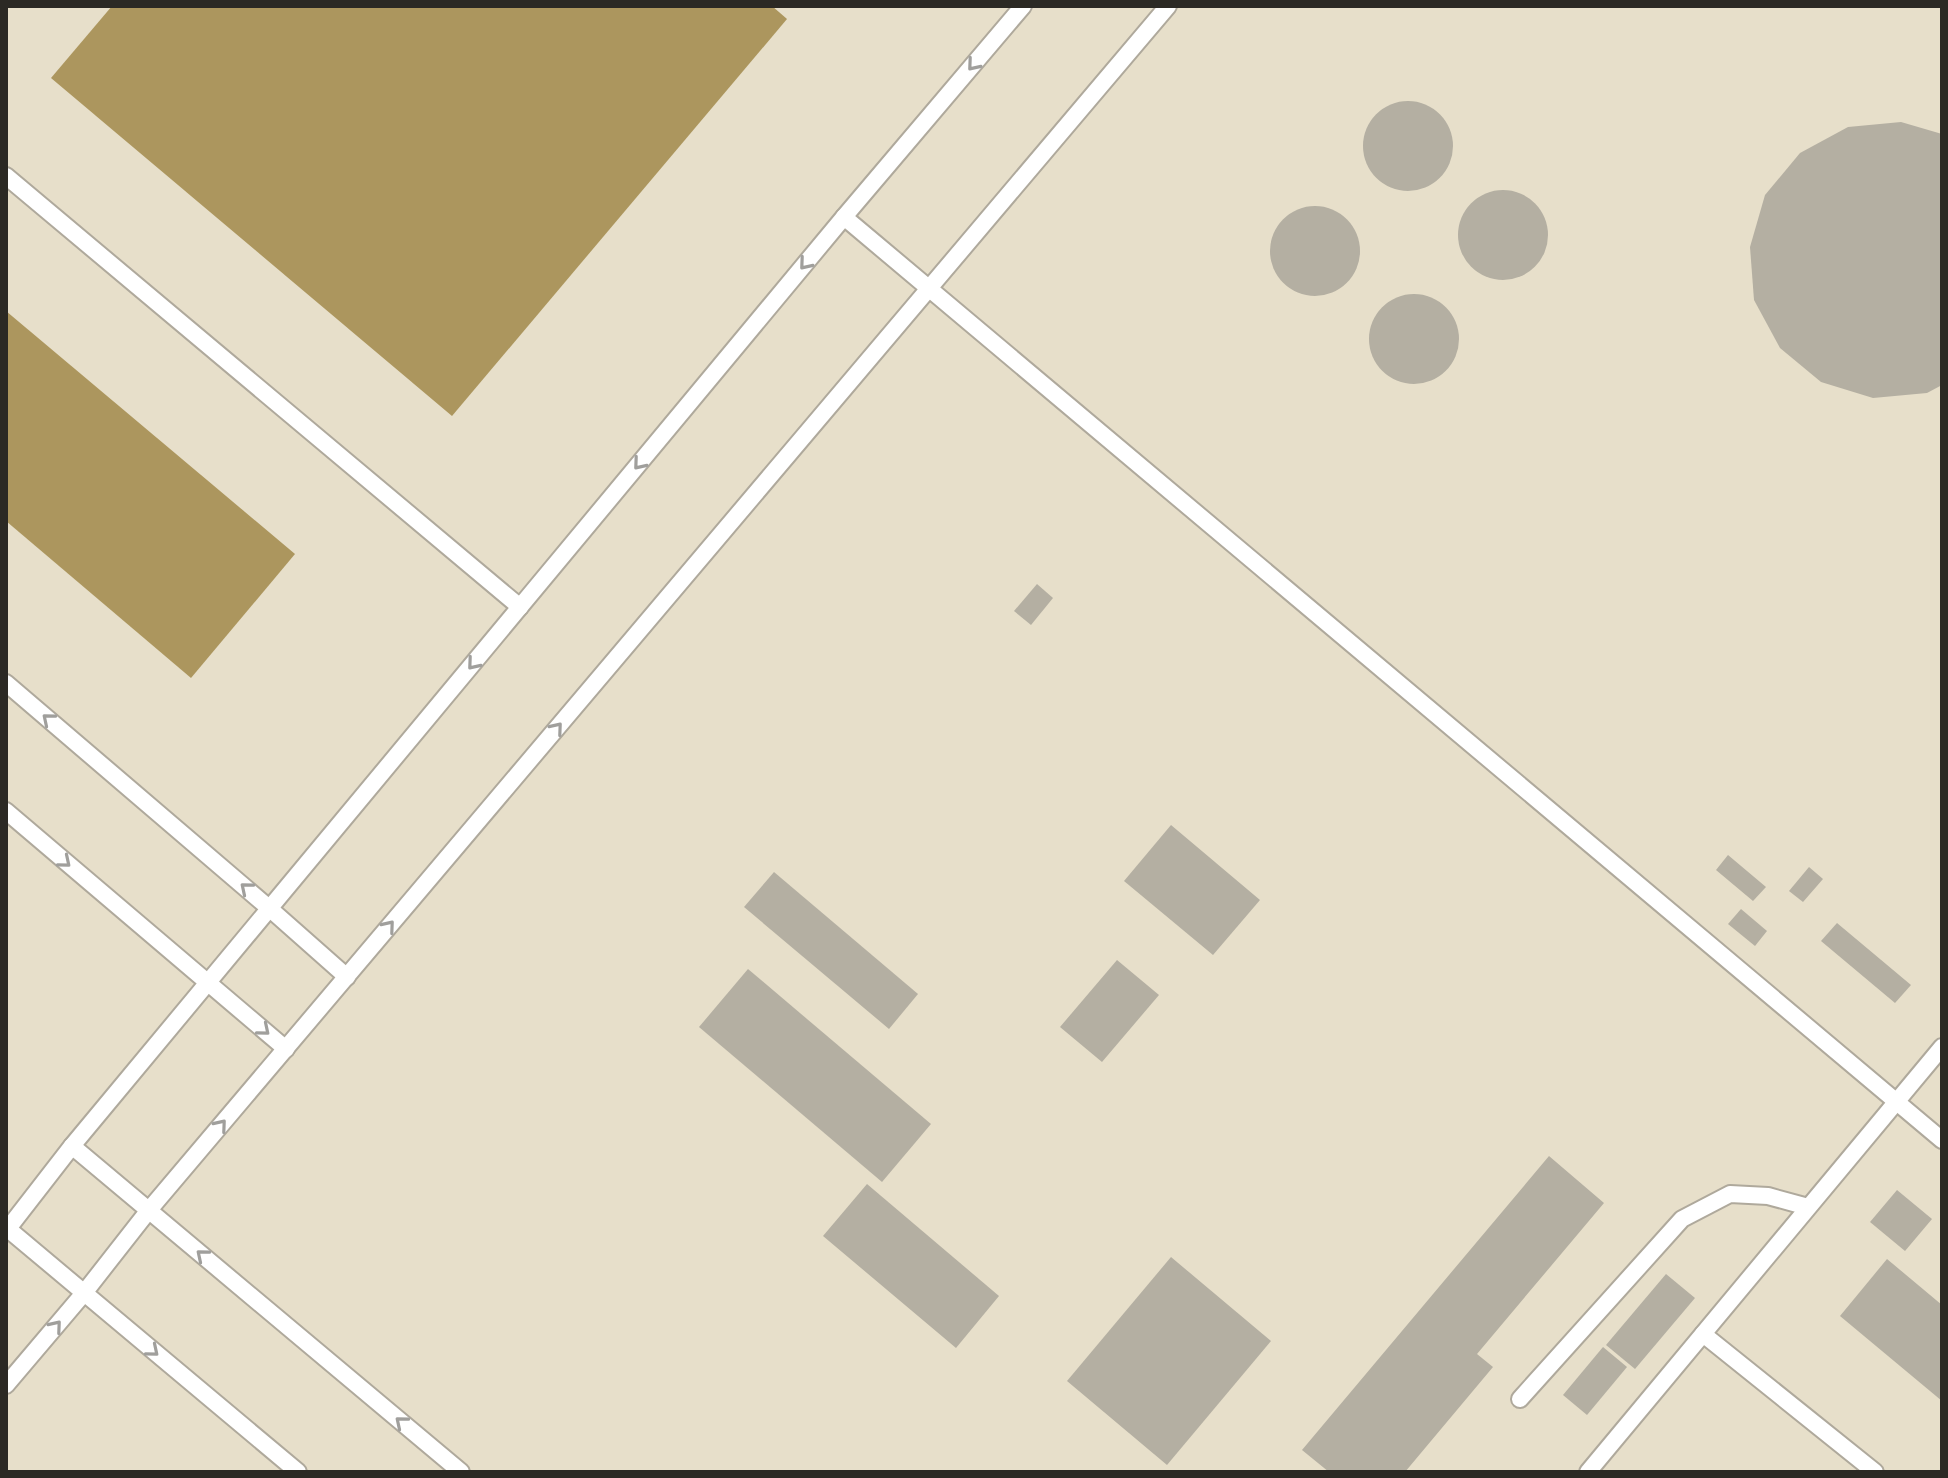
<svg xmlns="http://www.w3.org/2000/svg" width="1948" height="1478" viewBox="0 0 1948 1478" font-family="'Varela Round',sans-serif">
	<rect width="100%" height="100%" fill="#f1ebde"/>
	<rect fill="#e7dfca" x="6" y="6" width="1936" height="1466"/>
	<g fill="#ac965e">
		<path d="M 112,6 L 772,6 L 787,19 L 452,416 L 51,78 Z"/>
		<path d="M 6,311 L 295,554 L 191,678 L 6,521 Z"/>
	</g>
	<g fill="#b4afa2">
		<circle cx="1408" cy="146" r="45"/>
		<path d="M 1901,122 L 1942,134 L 1942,385 L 1927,393 L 1873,398 L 1821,382 L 1780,348 L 1754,300 L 1750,247 L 1765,195 L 1800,153 L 1848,127 Z"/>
		<circle cx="1503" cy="235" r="45"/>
		<circle cx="1315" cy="251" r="45"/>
		<circle cx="1414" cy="339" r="45"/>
		<path d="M 1037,584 L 1053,598 L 1031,625 L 1014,611 Z"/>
		<path d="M 1171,825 L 1260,900 L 1213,955 L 1124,881 Z"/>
		<path d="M 1728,855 L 1766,887 L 1753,901 L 1716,870 Z"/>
		<path d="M 1809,867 L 1823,879 L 1803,902 L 1789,891 Z"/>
		<path d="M 774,872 L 918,994 L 889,1029 L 744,907 Z"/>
		<path d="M 1741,909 L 1767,931 L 1755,946 L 1728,924 Z"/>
		<path d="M 1837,923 L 1911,985 L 1895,1003 L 1821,941 Z"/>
		<path d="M 1117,960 L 1159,995 L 1102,1062 L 1060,1027 Z"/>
		<path d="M 748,969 L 931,1124 L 882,1182 L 699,1027 Z"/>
		<path d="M 1549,1156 L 1604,1203 L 1477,1354 L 1493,1367 L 1405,1472 L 1329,1472 L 1302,1450 Z"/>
		<path d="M 867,1184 L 999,1296 L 956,1348 L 823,1236 Z"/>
		<path d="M 1897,1190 L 1932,1219 L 1905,1251 L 1870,1222 Z"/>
		<path d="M 1171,1257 L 1271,1341 L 1167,1465 L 1067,1381 Z"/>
		<path d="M 1887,1259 L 1942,1305 L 1942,1401 L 1840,1316 Z"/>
		<path d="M 1666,1274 L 1695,1298 L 1635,1369 L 1606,1345 Z"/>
		<path d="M 1603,1347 L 1627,1367 L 1587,1415 L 1563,1395 Z"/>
	</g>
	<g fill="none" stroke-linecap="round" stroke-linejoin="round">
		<defs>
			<g id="lane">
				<path d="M 6,176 L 520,607"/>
				<path d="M 844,217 L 1942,1140"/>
				<path d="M 6,683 L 269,908 L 347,977"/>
				<path d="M 6,811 L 286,1049"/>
				<path d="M 72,1146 L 461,1472"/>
				<path d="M 8,1229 L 298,1472"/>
				<path d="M 6,1231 L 72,1146 L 844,217 L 1023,6"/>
				<path d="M 1703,1334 L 1875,1472"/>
				<path d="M 6,1385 L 84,1293 L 149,1210 L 1168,6"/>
				<path d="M 1520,1399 L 1682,1219 L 1730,1194 L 1768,1196 L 1808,1207"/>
				<path d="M 1588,1472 L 1942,1047"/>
			</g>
		</defs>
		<use href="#lane" stroke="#afa99c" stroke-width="20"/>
		<use href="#lane" stroke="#fff" stroke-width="16"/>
	</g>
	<defs><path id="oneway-chevron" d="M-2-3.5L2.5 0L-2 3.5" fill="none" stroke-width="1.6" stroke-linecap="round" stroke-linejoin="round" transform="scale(2)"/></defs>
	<g stroke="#a09f9c">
		<use href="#oneway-chevron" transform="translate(973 65) rotate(130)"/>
		<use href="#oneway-chevron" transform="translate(805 264) rotate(130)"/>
		<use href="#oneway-chevron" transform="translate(639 464) rotate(130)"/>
		<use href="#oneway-chevron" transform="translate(473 664) rotate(130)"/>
		<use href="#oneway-chevron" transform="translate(48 719) rotate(-140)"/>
		<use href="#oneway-chevron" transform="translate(557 728) rotate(-50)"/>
		<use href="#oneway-chevron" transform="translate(65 862) rotate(40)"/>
		<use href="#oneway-chevron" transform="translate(246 888) rotate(-140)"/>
		<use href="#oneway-chevron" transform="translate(389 926) rotate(-50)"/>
		<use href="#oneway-chevron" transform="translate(264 1030) rotate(40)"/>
		<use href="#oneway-chevron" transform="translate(221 1125) rotate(-50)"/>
		<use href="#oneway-chevron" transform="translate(202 1255) rotate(-140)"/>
		<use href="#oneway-chevron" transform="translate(56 1326) rotate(-50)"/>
		<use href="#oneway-chevron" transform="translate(153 1351) rotate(40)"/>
		<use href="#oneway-chevron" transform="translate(401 1422) rotate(-140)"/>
	</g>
	<rect width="1948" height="1478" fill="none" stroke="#2b2924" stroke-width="16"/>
</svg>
